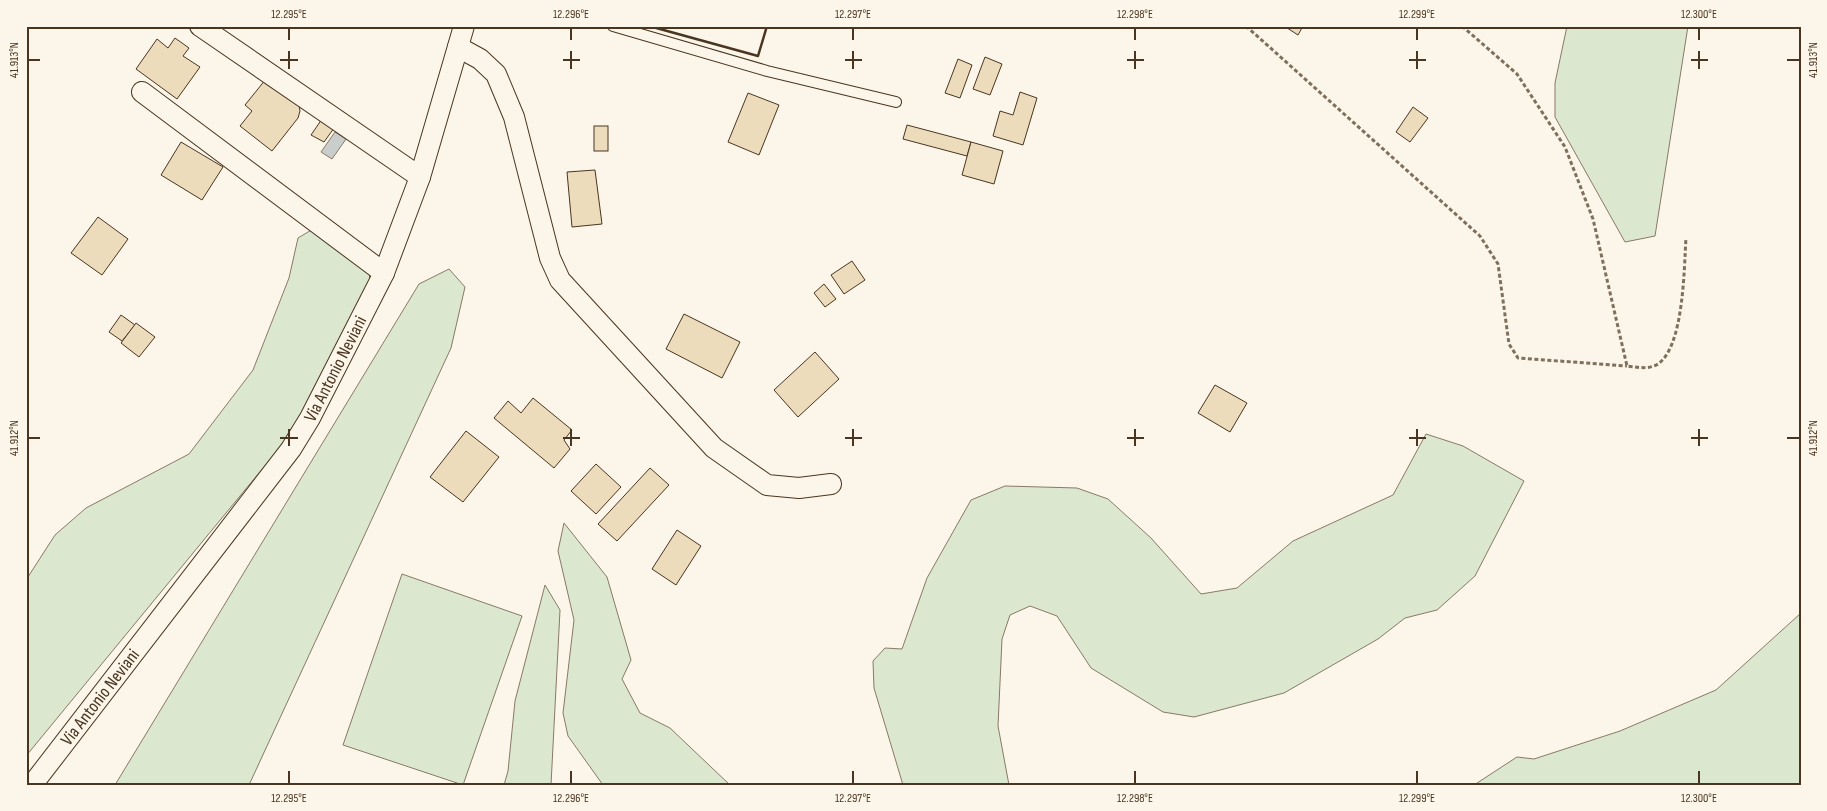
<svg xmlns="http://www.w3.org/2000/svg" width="1827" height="811" viewBox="0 0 1827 811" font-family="'Sofia Sans Condensed',sans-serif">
	<rect width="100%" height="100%" fill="#fbf6e9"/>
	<g fill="#dce7d0" stroke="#887966">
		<path d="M 1567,26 L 1688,26 L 1655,236 L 1625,242 L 1555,117 L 1555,83 Z"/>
		<path d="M 313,229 L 369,267 L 370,287 L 291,434 L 26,756 L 26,580 L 55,535 L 86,508 L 189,454 L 253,370 L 289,278 L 298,238 Z"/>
		<path d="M 449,269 L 465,287 L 451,348 L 249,785 L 115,785 L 419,284 Z"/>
		<path d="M 1426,434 L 1463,446 L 1524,481 L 1475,576 L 1437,610 L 1405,618 L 1378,639 L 1284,693 L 1194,717 L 1163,712 L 1091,668 L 1057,616 L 1030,606 L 1010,615 L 1002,639 L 998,726 L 1009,785 L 903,785 L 874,688 L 873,661 L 885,648 L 902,649 L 927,578 L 971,500 L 1005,486 L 1077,488 L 1108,499 L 1151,538 L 1201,594 L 1237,588 L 1293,541 L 1393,495 Z"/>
		<path d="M 564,523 L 607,577 L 631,660 L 622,679 L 640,713 L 670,728 L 730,785 L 603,785 L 568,736 L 563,713 L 574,620 L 558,551 Z"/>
		<path d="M 402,574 L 522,616 L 463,785 L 343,745 Z"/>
		<path d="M 545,585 L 560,610 L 551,785 L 504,785 L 508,771 L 515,701 Z"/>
		<path d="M 1801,613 L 1801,785 L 1474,785 L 1517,757 L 1534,759 L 1620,731 L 1716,690 Z"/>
	</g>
	<path fill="#c9cecd" stroke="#887966" d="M 335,132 L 346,139 L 332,159 L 321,152 Z"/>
	<g fill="#ecdcbc" stroke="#4a3520">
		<path d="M 1284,26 L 1303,26 L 1298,35 Z"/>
		<path d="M 175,38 L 189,48 L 183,56 L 200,67 L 177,99 L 136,69 L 157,39 L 168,48 Z"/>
		<path d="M 985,57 L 1002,64 L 990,95 L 973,89 Z"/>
		<path d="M 958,59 L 972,65 L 960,98 L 945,93 Z"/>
		<path d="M 266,79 L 299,105 L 300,111 L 298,118 L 272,151 L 240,126 L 252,111 L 245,105 Z"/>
		<path d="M 1020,92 L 1037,98 L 1023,145 L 993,136 L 1000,111 L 1013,115 Z"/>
		<path d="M 748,93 L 779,105 L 759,155 L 728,142 Z"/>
		<path d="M 1413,107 L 1428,118 L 1410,142 L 1396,132 Z"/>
		<path d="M 324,116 L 337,124 L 324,142 L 311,135 Z"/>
		<path d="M 907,125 L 971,142 L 967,156 L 903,139 Z"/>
		<rect x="594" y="126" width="14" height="25"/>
		<path d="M 181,142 L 223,167 L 202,200 L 161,175 Z"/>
		<path d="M 971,142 L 1003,151 L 994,184 L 962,175 Z"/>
		<path d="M 595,170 L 602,224 L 572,227 L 567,172 Z"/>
		<path d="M 98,217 L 128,239 L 102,275 L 71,253 Z"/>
		<path d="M 852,261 L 865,280 L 844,294 L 831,275 Z"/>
		<path d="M 824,284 L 836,299 L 825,307 L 814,293 Z"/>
		<path d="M 684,314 L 740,342 L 722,378 L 666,349 Z"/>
		<path d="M 121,315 L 135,325 L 122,341 L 109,332 Z"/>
		<path d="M 136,323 L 155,337 L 139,357 L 121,343 Z"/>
		<path d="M 815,352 L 839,379 L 798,417 L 774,390 Z"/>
		<path d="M 1215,385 L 1247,403 L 1230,432 L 1198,413 Z"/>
		<path d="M 533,398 L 572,430 L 564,440 L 570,449 L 554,468 L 494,418 L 508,401 L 521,413 Z"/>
		<path d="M 466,431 L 499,457 L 463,502 L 430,477 Z"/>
		<path d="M 596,464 L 621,487 L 596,514 L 571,491 Z"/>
		<path d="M 650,468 L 669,485 L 617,541 L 598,524 Z"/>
		<path d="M 677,530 L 701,546 L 676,585 L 652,569 Z"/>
	</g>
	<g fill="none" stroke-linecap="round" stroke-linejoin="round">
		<defs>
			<path id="lane" d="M 613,26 L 767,71 L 896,102"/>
			<g id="street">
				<path d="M 200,26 L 420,177"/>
				<path d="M 458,47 L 480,59 L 496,74 L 514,117 L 550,258 L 560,280 L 714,448 L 767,485 L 799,488 L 831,484"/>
				<path d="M 142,92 L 384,273"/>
				<path id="s1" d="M 32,785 L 291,449 L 310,418 L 384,273 L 420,177 L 464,26"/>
			</g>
		</defs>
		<use href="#lane" stroke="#4a3520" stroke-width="12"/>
		<use href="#street" stroke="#4a3520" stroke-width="22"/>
		<g stroke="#7f6f5c" stroke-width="3" stroke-dasharray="4 2.5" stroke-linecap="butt">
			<path d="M 1246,26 L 1480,236 L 1498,264 L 1509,344 L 1518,358 L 1627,366"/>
			<path d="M 1462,26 L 1517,74 L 1565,147 L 1593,219 L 1627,366 C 1638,367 1648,370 1658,364 C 1684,346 1684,268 1686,238"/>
		</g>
		<use href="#lane" stroke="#fbf6e9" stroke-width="10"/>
		<use href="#street" stroke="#fbf6e9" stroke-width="20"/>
		<path stroke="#4a3520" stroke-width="2.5" d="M 649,26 L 758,56 L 767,26"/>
	</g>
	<path fill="none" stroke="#4a3520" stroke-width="2" d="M 289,28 L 289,40M 571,28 L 571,40M 853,28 L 853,40M 1135,28 L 1135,40M 1417,28 L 1417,40M 1699,28 L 1699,40M 289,51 L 289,69M 571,51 L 571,69M 853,51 L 853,69M 1135,51 L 1135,69M 1417,51 L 1417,69M 1699,51 L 1699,69M 28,60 L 40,60M 280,60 L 298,60M 563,60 L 580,60M 845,60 L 862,60M 1127,60 L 1144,60M 1409,60 L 1426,60M 1691,60 L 1708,60M 1787,60 L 1800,60M 289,429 L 289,446M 571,429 L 571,446M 853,429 L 853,446M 1135,429 L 1135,446M 1417,429 L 1417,446M 1699,429 L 1699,446M 28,438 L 40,438M 280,438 L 298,438M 563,438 L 580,438M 845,438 L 862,438M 1127,438 L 1144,438M 1409,438 L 1426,438M 1691,438 L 1708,438M 1787,438 L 1800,438M 289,771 L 289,784M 571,771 L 571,784M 853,771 L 853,784M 1135,771 L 1135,784M 1417,771 L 1417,784M 1699,771 L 1699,784"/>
	<g text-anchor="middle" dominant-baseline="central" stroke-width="4" stroke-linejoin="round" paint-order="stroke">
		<g font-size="18" fill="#4a3520" stroke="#fbf6e9">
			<text stroke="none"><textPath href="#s1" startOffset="516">Via Antonio Neviani</textPath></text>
			<text stroke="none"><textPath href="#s1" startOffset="111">Via Antonio Neviani</textPath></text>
		</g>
	</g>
	<rect width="1827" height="811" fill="none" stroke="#fbf6e9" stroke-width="55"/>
	<rect x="28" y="28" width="1772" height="756" fill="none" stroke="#4a3520" stroke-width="2"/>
	<g font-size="12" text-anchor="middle" fill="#4a3520">
		<text x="289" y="18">12.295°E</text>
		<text x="571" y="18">12.296°E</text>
		<text x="853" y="18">12.297°E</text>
		<text x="1135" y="18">12.298°E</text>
		<text x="1417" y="18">12.299°E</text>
		<text x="1699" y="18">12.300°E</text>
		<text transform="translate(14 60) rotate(-90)" y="4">41.913°N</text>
		<text transform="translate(1813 60) rotate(-90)" y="4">41.913°N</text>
		<text transform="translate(14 438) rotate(-90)" y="4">41.912°N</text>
		<text transform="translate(1813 438) rotate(-90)" y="4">41.912°N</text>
		<text x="289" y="802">12.295°E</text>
		<text x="571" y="802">12.296°E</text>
		<text x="853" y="802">12.297°E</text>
		<text x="1135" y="802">12.298°E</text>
		<text x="1417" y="802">12.299°E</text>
		<text x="1699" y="802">12.300°E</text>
	</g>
</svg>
